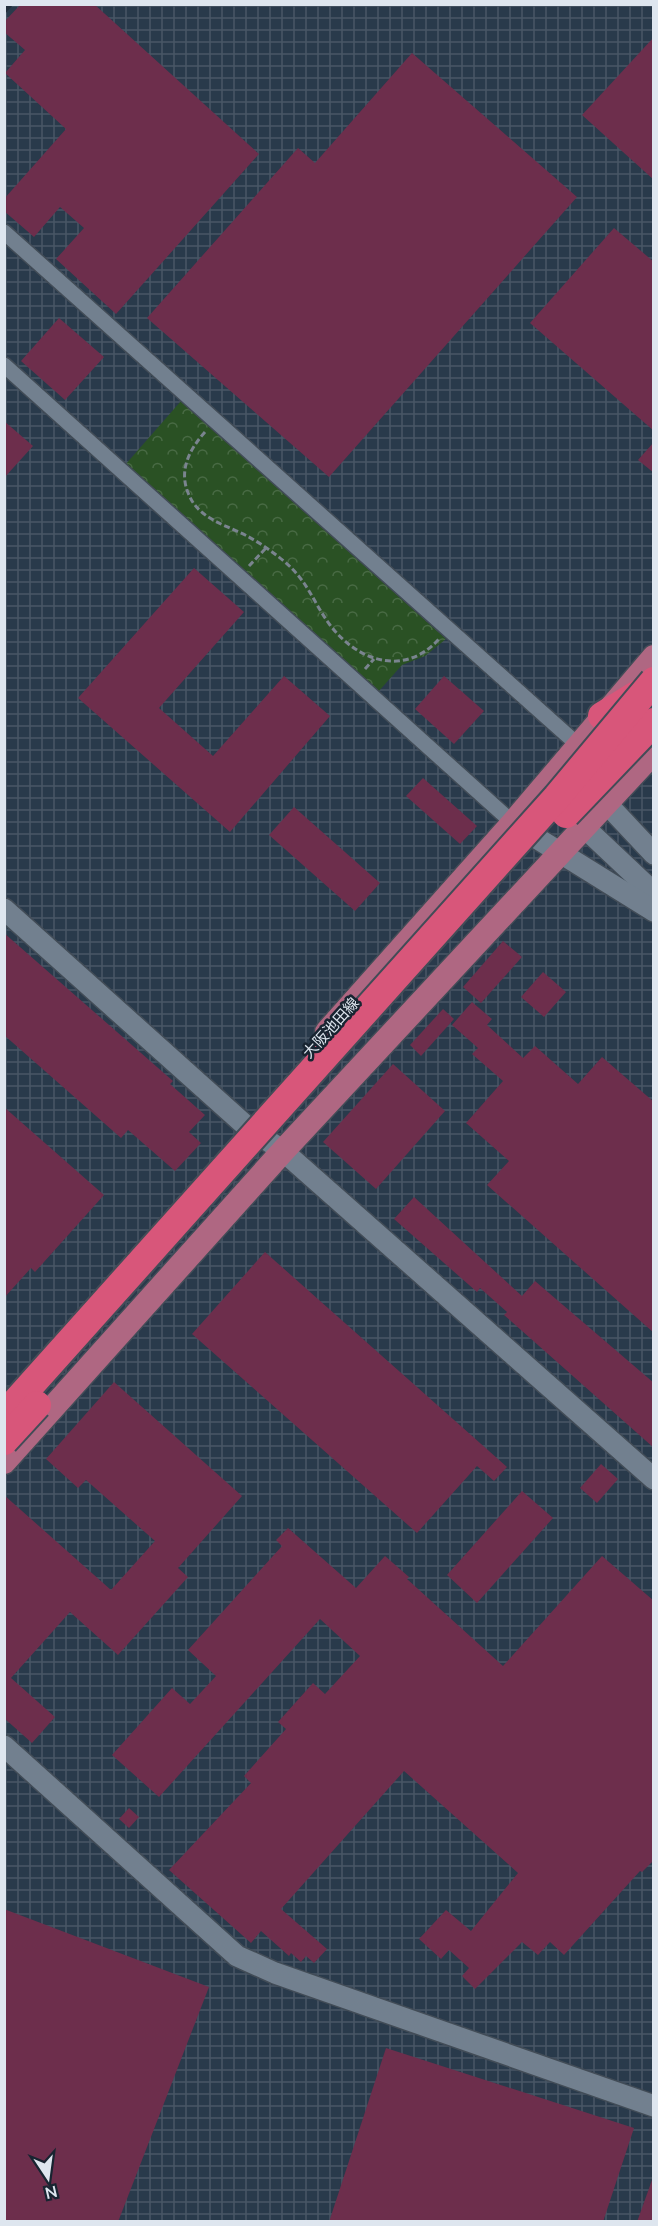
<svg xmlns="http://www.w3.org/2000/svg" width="658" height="2226" viewBox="0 0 658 2226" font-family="'Nunito Sans','Noto Sans JP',sans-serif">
	<defs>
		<pattern id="industrial-grid" width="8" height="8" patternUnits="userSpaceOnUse" patternTransform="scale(1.5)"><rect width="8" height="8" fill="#293a4b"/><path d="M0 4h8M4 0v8" fill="none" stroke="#485665"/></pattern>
		<pattern id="park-crowns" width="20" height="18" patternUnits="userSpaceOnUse" patternTransform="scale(1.5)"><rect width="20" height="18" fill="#2a5124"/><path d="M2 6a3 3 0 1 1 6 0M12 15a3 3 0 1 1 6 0" fill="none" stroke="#486a44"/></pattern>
	</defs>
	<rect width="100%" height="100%" fill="#222e3b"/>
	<path fill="url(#industrial-grid)" d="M 14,4 L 653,5 L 653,2221 L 5,2221 L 4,15 Z"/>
	<path fill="url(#park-crowns)" d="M 181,401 L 446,639 L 425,656 L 402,665 L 378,692 L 125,465 Z"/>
	<g fill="#6d2e4c">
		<path d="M 21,4 L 94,4 L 259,154 L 116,314 L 56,259 L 84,228 L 60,207 L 34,237 L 4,211 L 4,199 L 66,129 L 5,73 L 25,50 L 4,32 L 4,22 Z"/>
		<path d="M 654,37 L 654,180 L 582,115 Z"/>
		<path d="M 412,53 L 577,197 L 329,477 L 147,318 L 298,148 L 315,163 Z"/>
		<path d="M 614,228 L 654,262 L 654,431 L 530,323 Z"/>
		<path d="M 59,318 L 104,357 L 65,400 L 21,361 Z"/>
		<path d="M 4,421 L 33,446 L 4,478 Z"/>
		<path d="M 654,442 L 654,473 L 638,460 Z"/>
		<path d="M 194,568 L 244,612 L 159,708 L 213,756 L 284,676 L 330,716 L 230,832 L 78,698 Z"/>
		<path d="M 444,676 L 484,711 L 454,744 L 415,709 Z"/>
		<path d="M 423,778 L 477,826 L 460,844 L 406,796 Z"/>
		<path d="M 294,807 L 380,883 L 355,911 L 269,835 Z"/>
		<path d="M 4,933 L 173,1081 L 170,1084 L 205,1115 L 189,1132 L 201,1143 L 175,1171 L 128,1130 L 121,1138 L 4,1035 Z"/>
		<path d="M 503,941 L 522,957 L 481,1003 L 463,987 Z"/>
		<path d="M 543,972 L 566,992 L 544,1017 L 521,997 Z"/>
		<path d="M 472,1002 L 492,1019 L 487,1025 L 523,1058 L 535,1046 L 578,1084 L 602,1057 L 654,1102 L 654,1333 L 487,1185 L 509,1161 L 466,1123 L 503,1081 L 472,1054 L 478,1048 L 452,1025 Z"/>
		<path d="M 443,1009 L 454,1019 L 421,1056 L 410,1045 Z"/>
		<path d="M 393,1064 L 445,1111 L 376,1189 L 323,1142 Z"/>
		<path d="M 4,1107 L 104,1195 L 35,1272 L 31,1268 L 4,1298 Z"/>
		<path d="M 414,1197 L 522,1296 L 535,1281 L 654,1383 L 654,1448 L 504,1315 L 507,1312 L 480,1288 L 477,1292 L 394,1219 Z"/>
		<path d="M 265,1252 L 507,1467 L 494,1481 L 477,1466 L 417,1533 L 192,1334 Z"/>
		<path d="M 114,1382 L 242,1496 L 178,1568 L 188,1577 L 118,1655 L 70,1612 L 11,1678 L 55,1717 L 32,1743 L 4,1718 L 4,1495 L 111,1590 L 155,1541 L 86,1480 L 78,1488 L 46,1459 Z"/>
		<path d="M 601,1464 L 618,1479 L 597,1503 L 580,1488 Z"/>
		<path d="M 522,1491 L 553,1518 L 477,1603 L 447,1575 Z"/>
		<path d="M 288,1528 L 356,1588 L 385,1556 L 409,1577 L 407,1579 L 503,1666 L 602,1556 L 654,1601 L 654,1860 L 642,1872 L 640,1871 L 564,1955 L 550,1942 L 538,1955 L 522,1942 L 475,1989 L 462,1976 L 469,1968 L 449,1950 L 441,1959 L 419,1939 L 446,1910 L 471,1931 L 518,1873 L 404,1771 L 281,1909 L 327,1949 L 314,1963 L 306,1956 L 301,1962 L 291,1953 L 289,1956 L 261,1931 L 251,1943 L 169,1870 L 251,1783 L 244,1776 L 286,1729 L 278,1722 L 313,1683 L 325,1694 L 360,1656 L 320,1619 L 159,1797 L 112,1755 L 172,1688 L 190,1704 L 216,1676 L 188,1650 L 282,1546 L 276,1540 Z"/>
		<path d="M 129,1808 L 139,1817 L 129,1828 L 119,1819 Z"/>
		<path d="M 4,1909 L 209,1987 L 118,2222 L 4,2222 Z"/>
		<path d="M 386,2048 L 634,2128 L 603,2222 L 329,2222 Z"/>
		<path d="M 652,2180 L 654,2222 L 637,2222 Z"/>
	</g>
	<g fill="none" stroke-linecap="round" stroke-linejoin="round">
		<defs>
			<g id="street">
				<path d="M 4,232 L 577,744 L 581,752"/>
				<path d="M 4,365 L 513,823"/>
			</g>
			<g id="secondary">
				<path d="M 607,804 L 654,854"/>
				<path d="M 576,815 L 585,828 L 654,893"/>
				<path d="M 514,824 L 654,911"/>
				<path d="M 4,909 L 245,1125 L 283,1151 L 654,1479"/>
				<path d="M 4,1746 L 237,1956 L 275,1973 L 654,2106"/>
			</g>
			<g id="primary">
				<path d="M 327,1032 L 513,823 L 654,657"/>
				<path d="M 4,1462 L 283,1151 L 654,752"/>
			</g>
			<path id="highway" d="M 602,716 L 646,689"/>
		</defs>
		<use href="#street" stroke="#424c57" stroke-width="18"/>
		<use href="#secondary" stroke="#424c57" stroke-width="24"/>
		<use href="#primary" stroke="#424c57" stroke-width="27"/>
		<use href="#highway" stroke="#424c57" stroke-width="32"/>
		<g stroke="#7a848f" stroke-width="3" stroke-dasharray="6 3" stroke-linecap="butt">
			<path d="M 205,432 C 189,450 178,471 189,495 C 199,519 226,525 247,536 C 260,543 273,552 285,562 C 309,583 313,602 330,625 C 358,662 405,677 439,639"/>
			<path d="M 249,566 L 266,548"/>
			<path d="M 365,669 L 374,659"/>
		</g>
		<use href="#street" stroke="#72808f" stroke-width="15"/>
		<use href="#secondary" stroke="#72808f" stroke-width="21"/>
		<use href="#primary" stroke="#af6782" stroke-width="24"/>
		<use href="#highway" stroke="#d8567a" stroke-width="28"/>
		<defs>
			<g id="highway-bridge">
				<path d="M 566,814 L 654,722"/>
				<path d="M 4,1415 L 557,797 L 654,681"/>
				<path d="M 4,1441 L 37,1405"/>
			</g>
		</defs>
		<use href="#highway-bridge" stroke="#424c57" stroke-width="32" stroke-linecap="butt"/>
		<use href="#highway-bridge" stroke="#d8567a" stroke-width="28"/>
	</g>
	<g text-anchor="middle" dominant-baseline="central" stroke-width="5" stroke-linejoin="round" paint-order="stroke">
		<g font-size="15" fill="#dee6ef" stroke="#182431">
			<text transform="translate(331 1028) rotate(-48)">大阪池田線</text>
		</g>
	</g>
	<rect width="658" height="2226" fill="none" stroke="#dee6ef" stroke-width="12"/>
	<g transform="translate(48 2178) rotate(167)" stroke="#182431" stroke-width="4.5" paint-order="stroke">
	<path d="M0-4.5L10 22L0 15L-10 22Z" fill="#dee6ef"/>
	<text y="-9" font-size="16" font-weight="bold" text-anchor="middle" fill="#dee6ef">N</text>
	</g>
</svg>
